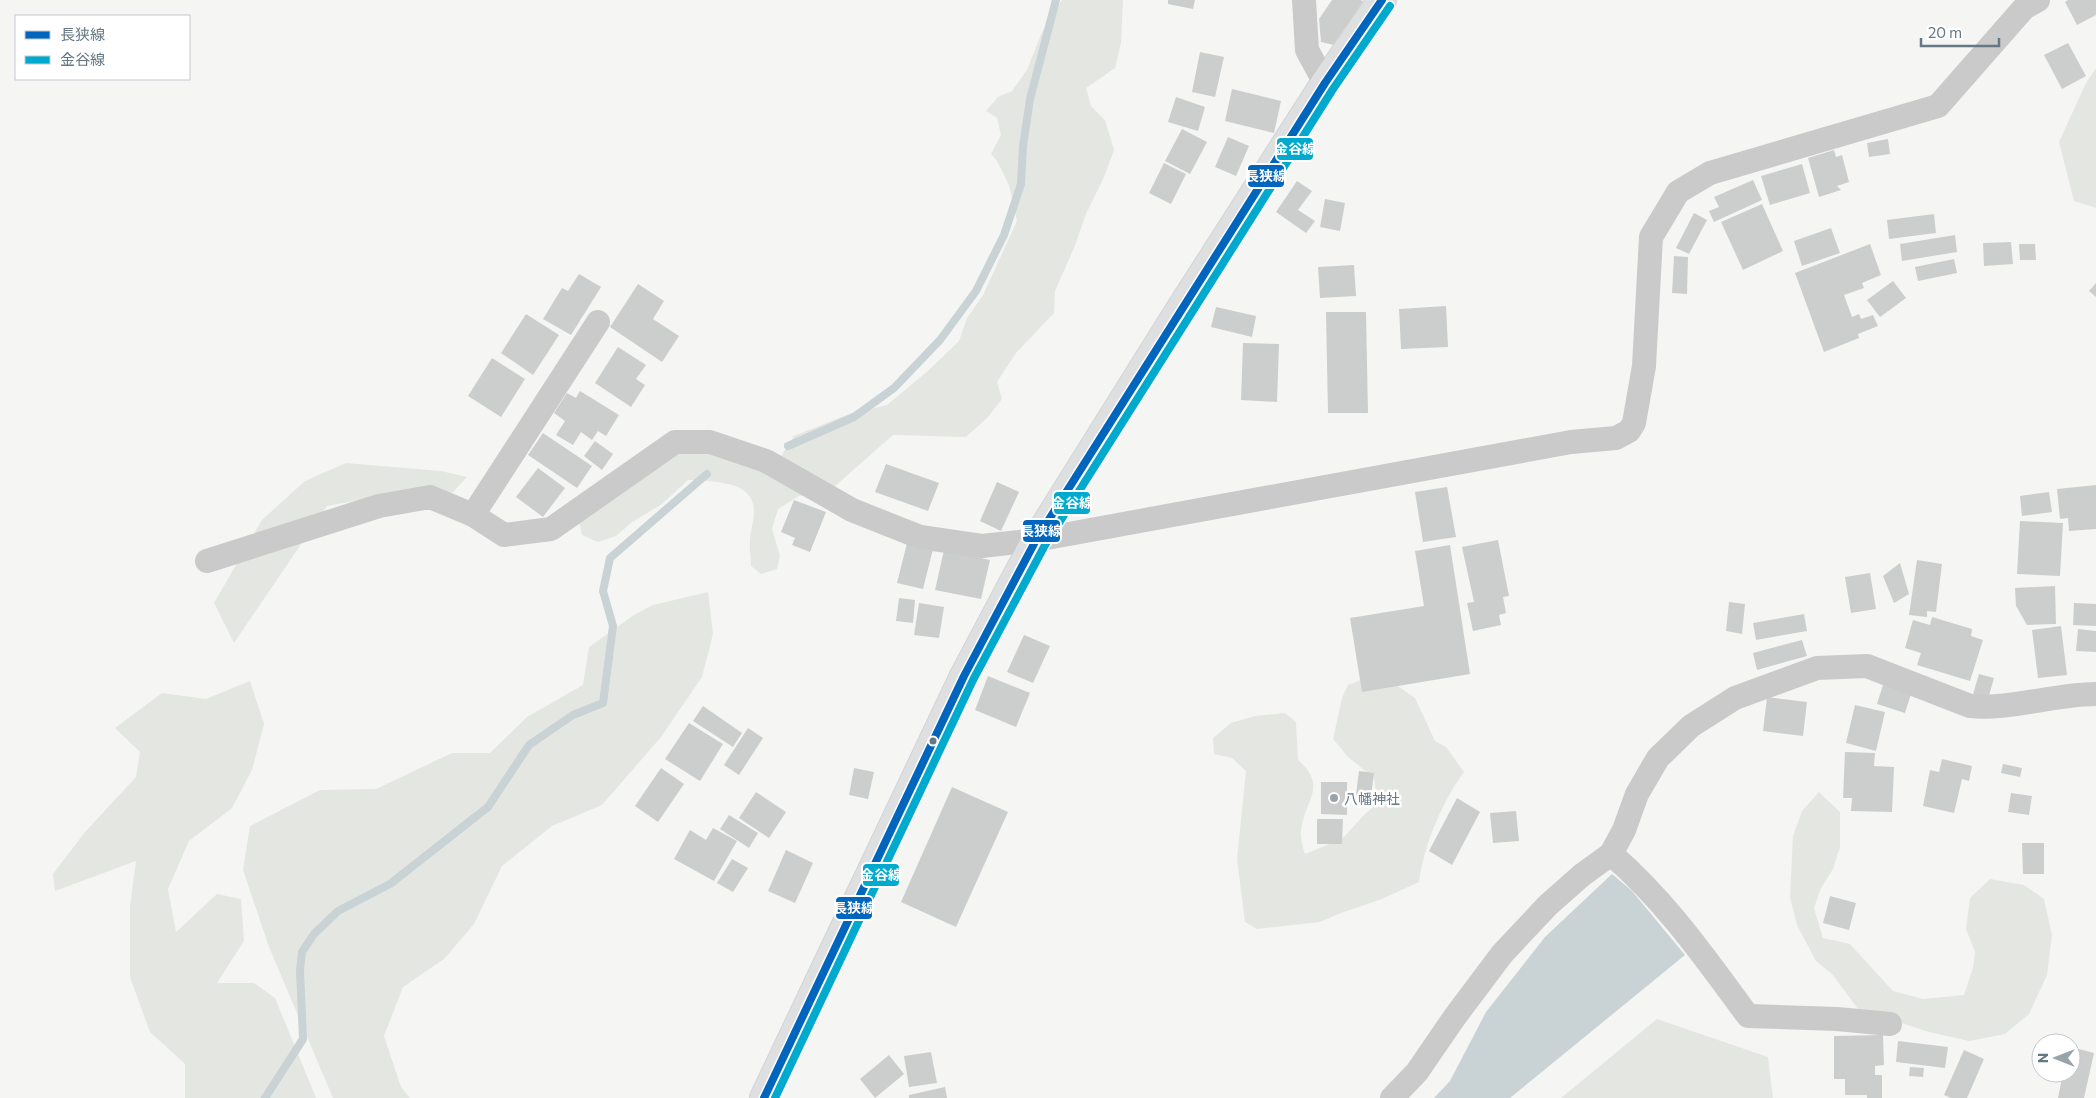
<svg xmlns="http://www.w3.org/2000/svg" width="2096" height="1098" viewBox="0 0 2096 1098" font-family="Commissioner,'Noto Sans JP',sans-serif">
	<rect width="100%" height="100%" fill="#f5f5f4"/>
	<g fill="#e4e7e1">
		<path d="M 1062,0 L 1123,0 L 1121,43 L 1115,68 L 1086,88 L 1091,106 L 1105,120 L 1114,150 L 1104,177 L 1086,214 L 1074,248 L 1055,291 L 1054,313 L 1016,353 L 997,382 L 1002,399 L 988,417 L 966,437 L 893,435 L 834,487 L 799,496 L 778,509 L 772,529 L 780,556 L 777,569 L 761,574 L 751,566 C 751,557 749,547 750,539 C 751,528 756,515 753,504 C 748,480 707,481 688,480 L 662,504 L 632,522 L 616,536 L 598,542 L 582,535 L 579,521 L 680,451 L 781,456 L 794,436 L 849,414 L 887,405 L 929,370 L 959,341 L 967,318 L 983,295 L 1017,221 L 1009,185 L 997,161 L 991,154 L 1001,135 L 997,118 L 986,111 L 998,97 L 1012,91 L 1027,70 L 1042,32 Z"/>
		<path d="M 2096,68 L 2096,208 L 2074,201 L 2059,142 L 2086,83 Z"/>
		<path d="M 346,463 L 441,471 L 467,477 L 452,493 L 425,488 L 327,506 L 234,643 L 214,603 L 262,520 L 305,481 Z"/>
		<path d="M 708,592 L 713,634 L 702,677 L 661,737 L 602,805 L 552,826 L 502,866 L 474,924 L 444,959 L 403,987 L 384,1036 L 401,1087 L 410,1098 L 333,1098 L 269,947 L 243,870 L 250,826 L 320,790 L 376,789 L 452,753 L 490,753 L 527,717 L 583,685 L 589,647 L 634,615 L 653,605 Z"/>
		<path d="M 1379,673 L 1415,698 L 1435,741 L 1446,747 L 1464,772 C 1442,802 1424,845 1419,882 L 1382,899 L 1341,913 L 1320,922 L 1257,929 L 1245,922 L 1237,859 L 1246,771 L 1232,758 L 1214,754 L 1213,738 L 1231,723 L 1255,716 L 1285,713 L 1296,722 L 1298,760 C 1329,787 1304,800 1301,831 C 1300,838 1303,847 1305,854 L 1342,839 L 1364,815 L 1378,803 L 1374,778 L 1348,757 L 1333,739 L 1342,698 L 1348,685 Z"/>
		<path d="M 250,681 L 264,724 L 252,770 L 232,808 L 189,841 L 168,889 L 176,932 L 217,894 L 241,899 L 244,941 L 217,983 L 254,983 L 275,998 L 316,1098 L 185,1098 L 185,1064 L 150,1032 L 130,977 L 130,906 L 136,861 L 55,891 L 53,874 L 85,832 L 136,777 L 140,752 L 115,728 L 162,693 L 206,699 Z"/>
		<path d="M 1819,792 L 1840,812 L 1840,847 L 1833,869 L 1821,888 L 1814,908 L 1823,938 L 1850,944 L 1893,991 L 1923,999 L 1964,995 L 1973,968 L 1975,952 L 1966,929 L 1970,898 L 1990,879 L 2024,885 L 2044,899 L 2052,935 L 2047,975 L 2029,1014 L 2005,1034 L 1969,1041 L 1929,1032 L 1858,1009 L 1832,974 L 1816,961 L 1797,925 L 1790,897 L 1793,836 L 1802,811 Z"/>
		<path d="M 1657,1019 L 1768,1057 L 1773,1098 L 1561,1098 Z"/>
	</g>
	<path fill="#c9d2d4" d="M 1612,874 L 1632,891 L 1685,955 L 1510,1098 L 1434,1098 L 1450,1081 L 1486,1012 L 1545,937 Z"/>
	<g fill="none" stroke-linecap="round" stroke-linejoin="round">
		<g stroke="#c9d2d4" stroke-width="8">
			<path d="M 788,446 L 854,417 L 894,388 L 940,340 L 976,291 L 1004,235 L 1021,184 L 1023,146 L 1030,99 L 1056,0"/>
			<path d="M 265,1098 L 303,1039 L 300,970 L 302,952 L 314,934 L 338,911 L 390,884 L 488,807 L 529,745 L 573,715 L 603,703 L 613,626 L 603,591 L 610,558 L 707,474"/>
		</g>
	</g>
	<g fill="#cccece">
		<path d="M 1168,0 L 1195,0 L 1193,9 L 1168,4 Z"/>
		<path d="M 1332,0 L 1361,0 L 1364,2 L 1338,46 L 1321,42 L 1319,19 Z"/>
		<path d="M 2068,0 L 2096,0 L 2096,15 L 2077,25 L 2065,2 Z"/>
		<path d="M 2068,43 L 2086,76 L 2062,89 L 2044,55 Z"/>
		<path d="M 1200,52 L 1224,57 L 1215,97 L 1192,92 Z"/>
		<path d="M 1232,89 L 1281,101 L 1274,133 L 1225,121 Z"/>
		<path d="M 1176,97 L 1205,107 L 1198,131 L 1168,122 Z"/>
		<path d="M 1182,129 L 1207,142 L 1190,174 L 1165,161 Z"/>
		<path d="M 1228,137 L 1249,146 L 1236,176 L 1215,167 Z"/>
		<path d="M 1888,139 L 1890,154 L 1869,157 L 1867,143 Z"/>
		<path d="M 1834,150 L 1836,157 L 1842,155 L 1849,182 L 1837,186 L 1841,190 L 1819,197 L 1808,158 Z"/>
		<path d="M 1164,163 L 1186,174 L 1171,204 L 1149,193 Z"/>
		<path d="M 1802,164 L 1810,193 L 1770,205 L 1761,176 Z"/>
		<path d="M 1753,180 L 1762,200 L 1714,222 L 1709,211 L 1719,207 L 1714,197 Z"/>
		<path d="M 1297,181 L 1312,191 L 1298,210 L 1315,221 L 1306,233 L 1276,212 Z"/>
		<path d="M 1325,199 L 1345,203 L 1340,231 L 1320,227 Z"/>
		<path d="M 1762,204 L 1783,251 L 1743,270 L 1721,222 Z"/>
		<path d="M 1694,213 L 1707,220 L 1689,254 L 1676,248 Z"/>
		<path d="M 1934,214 L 1936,233 L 1889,239 L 1887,220 Z"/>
		<path d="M 1831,228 L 1840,253 L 1802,266 L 1794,241 Z"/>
		<path d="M 1955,235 L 1957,252 L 1902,261 L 1900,244 Z"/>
		<path d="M 2011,242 L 2013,264 L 1984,266 L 1983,243 Z"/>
		<path d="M 1870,244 L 1881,275 L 1862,283 L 1864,288 L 1844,295 L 1852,317 L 1859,314 L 1861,319 L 1873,315 L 1878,326 L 1858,334 L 1859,338 L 1824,352 L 1795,273 Z"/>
		<path d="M 2019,244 L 2035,244 L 2036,260 L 2020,260 Z"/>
		<path d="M 1674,256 L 1688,257 L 1687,294 L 1672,293 Z"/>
		<path d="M 1954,259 L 1957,273 L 1918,281 L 1915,267 Z"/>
		<path d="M 1354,265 L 1356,296 L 1320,298 L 1318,267 Z"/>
		<path d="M 579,274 L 601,287 L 571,335 L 543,319 L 562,288 L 568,291 Z"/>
		<path d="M 1893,281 L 1906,298 L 1880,317 L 1867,300 Z"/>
		<path d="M 2096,283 L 2096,297 L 2089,291 Z"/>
		<path d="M 638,284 L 664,301 L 653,319 L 679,336 L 662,362 L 610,327 Z"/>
		<path d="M 1446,306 L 1448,347 L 1401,349 L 1399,309 Z"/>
		<path d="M 1216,307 L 1256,316 L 1252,337 L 1211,327 Z"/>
		<path d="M 1326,312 L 1366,312 L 1368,413 L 1328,413 Z"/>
		<path d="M 526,314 L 559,335 L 533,375 L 501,353 Z"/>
		<path d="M 1243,343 L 1279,344 L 1277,402 L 1241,400 Z"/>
		<path d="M 618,347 L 646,365 L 636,379 L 645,385 L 631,407 L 595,383 Z"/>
		<path d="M 492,358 L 525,379 L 501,417 L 468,396 Z"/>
		<path d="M 580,391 L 619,415 L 606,436 L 598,431 L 592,440 L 581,432 L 573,445 L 556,435 L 565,421 L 554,413 L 567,393 L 576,398 Z"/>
		<path d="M 543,433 L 592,466 L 577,488 L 528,455 Z"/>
		<path d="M 595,441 L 613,454 L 602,470 L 584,456 Z"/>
		<path d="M 886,464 L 939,483 L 928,511 L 875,492 Z"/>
		<path d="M 538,468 L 565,488 L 543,517 L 516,497 Z"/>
		<path d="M 997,482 L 1019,492 L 1001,531 L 980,521 Z"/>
		<path d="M 2096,485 L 2096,529 L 2069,531 L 2068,518 L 2060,519 L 2057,489 Z"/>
		<path d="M 1447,487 L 1456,537 L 1423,542 L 1415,492 Z"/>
		<path d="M 2049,492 L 2052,512 L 2022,516 L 2020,496 Z"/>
		<path d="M 794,500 L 826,512 L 810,552 L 792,545 L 795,538 L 781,532 Z"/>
		<path d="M 2020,521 L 2063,523 L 2060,576 L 2017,574 Z"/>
		<path d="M 1498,540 L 1509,596 L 1503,597 L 1506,613 L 1499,615 L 1501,625 L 1473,631 L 1467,603 L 1474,602 L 1462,547 Z"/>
		<path d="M 907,543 L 933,549 L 923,589 L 897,583 Z"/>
		<path d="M 1450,545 L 1470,674 L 1362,692 L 1350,618 L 1424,606 L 1415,551 Z"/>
		<path d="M 944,550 L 990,560 L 981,599 L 935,590 Z"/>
		<path d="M 1917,560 L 1942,564 L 1936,612 L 1927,611 L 1927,617 L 1909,615 Z"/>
		<path d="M 1900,563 L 1909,594 L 1894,603 L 1883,576 Z"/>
		<path d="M 1870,573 L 1876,609 L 1851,613 L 1845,577 Z"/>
		<path d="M 2055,586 L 2056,624 L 2027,625 L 2016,606 L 2015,588 Z"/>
		<path d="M 899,598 L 915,600 L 913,623 L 896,621 Z"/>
		<path d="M 1729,602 L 1745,604 L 1742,634 L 1726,631 Z"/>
		<path d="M 919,603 L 944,607 L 939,638 L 914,635 Z"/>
		<path d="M 2074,603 L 2096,604 L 2096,626 L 2073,625 Z"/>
		<path d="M 1804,614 L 1807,631 L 1756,640 L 1753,623 Z"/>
		<path d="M 1932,617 L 1972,629 L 1971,636 L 1983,640 L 1970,681 L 1917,665 L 1921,653 L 1905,648 L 1913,620 L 1930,625 Z"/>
		<path d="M 2061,626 L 2067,675 L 2038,678 L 2032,630 Z"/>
		<path d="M 2078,629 L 2096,631 L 2096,652 L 2076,651 Z"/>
		<path d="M 1024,635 L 1050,646 L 1033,683 L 1007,672 Z"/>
		<path d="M 1802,640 L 1807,656 L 1757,670 L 1753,653 Z"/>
		<path d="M 1979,674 L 1994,678 L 1988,699 L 1973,694 Z"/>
		<path d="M 988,676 L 1030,693 L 1016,727 L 975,710 Z"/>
		<path d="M 1883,685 L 1911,694 L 1905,713 L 1877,704 Z"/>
		<path d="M 1767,697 L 1807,702 L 1803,736 L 1763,731 Z"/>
		<path d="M 1855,705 L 1885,712 L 1876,751 L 1846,743 Z"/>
		<path d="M 703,706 L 742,733 L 733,747 L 693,721 Z"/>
		<path d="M 689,723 L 723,744 L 700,781 L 665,759 Z"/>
		<path d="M 748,728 L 763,738 L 739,775 L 724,765 Z"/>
		<path d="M 1845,752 L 1875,753 L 1874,766 L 1894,767 L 1892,812 L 1851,811 L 1852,798 L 1843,798 Z"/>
		<path d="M 1942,759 L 1972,766 L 1969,781 L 1962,779 L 1954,813 L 1923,806 L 1930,770 L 1939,772 Z"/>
		<path d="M 2003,764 L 2022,768 L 2020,777 L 2001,773 Z"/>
		<path d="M 661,768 L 684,784 L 658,822 L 635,806 Z"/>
		<path d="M 854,768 L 874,772 L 868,799 L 849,795 Z"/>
		<path d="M 1359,771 L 1374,773 L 1370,804 L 1355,802 Z"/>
		<path d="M 1321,782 L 1347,782 L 1347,815 L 1321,814 Z"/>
		<path d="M 952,787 L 1008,812 L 956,927 L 901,902 Z"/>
		<path d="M 756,792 L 786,812 L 769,838 L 739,818 Z"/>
		<path d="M 2011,793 L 2032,796 L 2029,815 L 2008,812 Z"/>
		<path d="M 1457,798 L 1480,812 L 1452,865 L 1429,851 Z"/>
		<path d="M 1516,811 L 1519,841 L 1493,843 L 1490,813 Z"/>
		<path d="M 729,815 L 758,833 L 749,848 L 720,829 Z"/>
		<path d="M 1317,819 L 1343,819 L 1342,844 L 1317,844 Z"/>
		<path d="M 713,828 L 737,841 L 714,881 L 674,859 L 690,830 L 706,840 Z"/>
		<path d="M 2022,843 L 2044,843 L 2044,874 L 2023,874 Z"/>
		<path d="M 786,850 L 813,863 L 795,903 L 768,891 Z"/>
		<path d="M 732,859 L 748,868 L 733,892 L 717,883 Z"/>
		<path d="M 1830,896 L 1856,903 L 1849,930 L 1823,923 Z"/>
		<path d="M 1883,1035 L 1884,1065 L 1875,1066 L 1875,1075 L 1882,1075 L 1882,1098 L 1867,1098 L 1867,1095 L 1845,1095 L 1845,1079 L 1834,1079 L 1834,1036 Z"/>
		<path d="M 1898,1041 L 1948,1047 L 1945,1068 L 1896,1062 Z"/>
		<path d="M 2071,1047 L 2094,1053 L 2084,1098 L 2058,1098 L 2063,1073 L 2071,1073 Z"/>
		<path d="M 1964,1050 L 1984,1059 L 1967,1098 L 1951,1098 L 1944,1095 Z"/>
		<path d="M 931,1052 L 937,1083 L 909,1087 L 904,1056 Z"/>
		<path d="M 889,1055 L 904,1074 L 875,1098 L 860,1079 Z"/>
		<path d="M 1910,1067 L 1924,1068 L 1923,1077 L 1909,1076 Z"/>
		<path d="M 945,1087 L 947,1098 L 909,1098 L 909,1095 Z"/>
	</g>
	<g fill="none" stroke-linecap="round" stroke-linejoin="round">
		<defs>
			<path id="primary" d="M 764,1098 L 964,676 L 1036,540 L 1181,308 L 1325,83 L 1382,0"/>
		</defs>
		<use href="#primary" stroke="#d2d3d3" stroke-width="30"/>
		<g stroke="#cacacb" stroke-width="24">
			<path d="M 1304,0 L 1307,50 L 1325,83"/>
			<path d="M 473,515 L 598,322"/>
			<path d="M 207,561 L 379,506 L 430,497 L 473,515 L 504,535 L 551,529 L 675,442 L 710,442 L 766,461 L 852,510 L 920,537 L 982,546 L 1036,540 L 1571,442 L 1616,438 L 1629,431 L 1634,423 L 1644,366 L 1651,237 L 1678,192 L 1710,173 L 1938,106 L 2024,8 L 2038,0"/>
			<path d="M 1611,854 C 1665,900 1706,959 1748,1016 L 1837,1019 L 1890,1024"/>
			<path d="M 1392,1098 L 1417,1072 L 1454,1018 L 1502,954 L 1548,905 L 1582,875 L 1611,854 L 1624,830 L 1637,794 L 1658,758 L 1691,726 L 1735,698 L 1817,668 L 1867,666 L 1970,706 C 2010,710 2055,694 2096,694"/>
		</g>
		<use href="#primary" stroke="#dedfe0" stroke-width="28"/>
		<defs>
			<path id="bus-1" d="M 764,1098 L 964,676 L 1036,540 L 1325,83 L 1382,0"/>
			<path id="bus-2" d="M 775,1098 L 973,680 L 1045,545 L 1333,89 L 1390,6"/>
		</defs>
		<use href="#bus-1" stroke="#fff" stroke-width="11"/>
		<use href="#bus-2" stroke="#fff" stroke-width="11"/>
		<use href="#bus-1" stroke="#0065bd" stroke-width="8"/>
		<use href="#bus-2" stroke="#00a9ce" stroke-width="8"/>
	</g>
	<circle fill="#657884" stroke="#fff" stroke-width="2" cx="933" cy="741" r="4.5"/>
	<circle fill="#97a4ab" stroke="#fff" stroke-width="2" cx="1334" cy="798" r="5"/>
	<g text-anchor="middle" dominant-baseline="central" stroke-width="5" stroke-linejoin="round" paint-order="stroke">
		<g font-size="14" fill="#657884" stroke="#fff" text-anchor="start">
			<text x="1344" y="798">八幡神社</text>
		</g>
	</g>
	<g stroke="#fff" stroke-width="2">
		<rect x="1276" y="137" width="38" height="24" rx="5" fill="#00a9ce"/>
		<rect x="1247" y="164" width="38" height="24" rx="5" fill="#0065bd"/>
		<rect x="1053" y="491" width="38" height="24" rx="5" fill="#00a9ce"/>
		<rect x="1022" y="519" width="39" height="24" rx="5" fill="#0065bd"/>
		<rect x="862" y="863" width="38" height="24" rx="5" fill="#00a9ce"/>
		<rect x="835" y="896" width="38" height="24" rx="5" fill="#0065bd"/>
	</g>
	<g font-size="14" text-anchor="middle" font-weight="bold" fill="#fff">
		<text x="1295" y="154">金谷線</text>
		<text x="1266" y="181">長狭線</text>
		<text x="1072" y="508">金谷線</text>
		<text x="1041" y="536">長狭線</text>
		<text x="881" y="880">金谷線</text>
		<text x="854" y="913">長狭線</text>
	</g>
	<rect x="15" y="15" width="175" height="65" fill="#ffffff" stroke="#c1c9ce"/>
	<rect x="25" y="31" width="25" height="8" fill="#0065bd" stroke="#c1c9ce"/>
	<text x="60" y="40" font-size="15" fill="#657884">長狭線</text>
	<rect x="25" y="56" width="25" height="8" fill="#00a9ce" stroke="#c1c9ce"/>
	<text x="60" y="65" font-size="15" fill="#657884">金谷線</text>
	<g transform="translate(2056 1058) rotate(270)"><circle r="24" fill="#ffffff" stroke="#c1c9ce"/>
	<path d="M0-4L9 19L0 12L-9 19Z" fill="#97a4ab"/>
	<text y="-8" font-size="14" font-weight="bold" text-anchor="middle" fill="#657884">N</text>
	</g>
	<path d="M1921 38v8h78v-8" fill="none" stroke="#657884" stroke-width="2.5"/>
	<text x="1928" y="38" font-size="15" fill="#657884" stroke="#ffffff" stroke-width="4" paint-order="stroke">20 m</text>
</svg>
